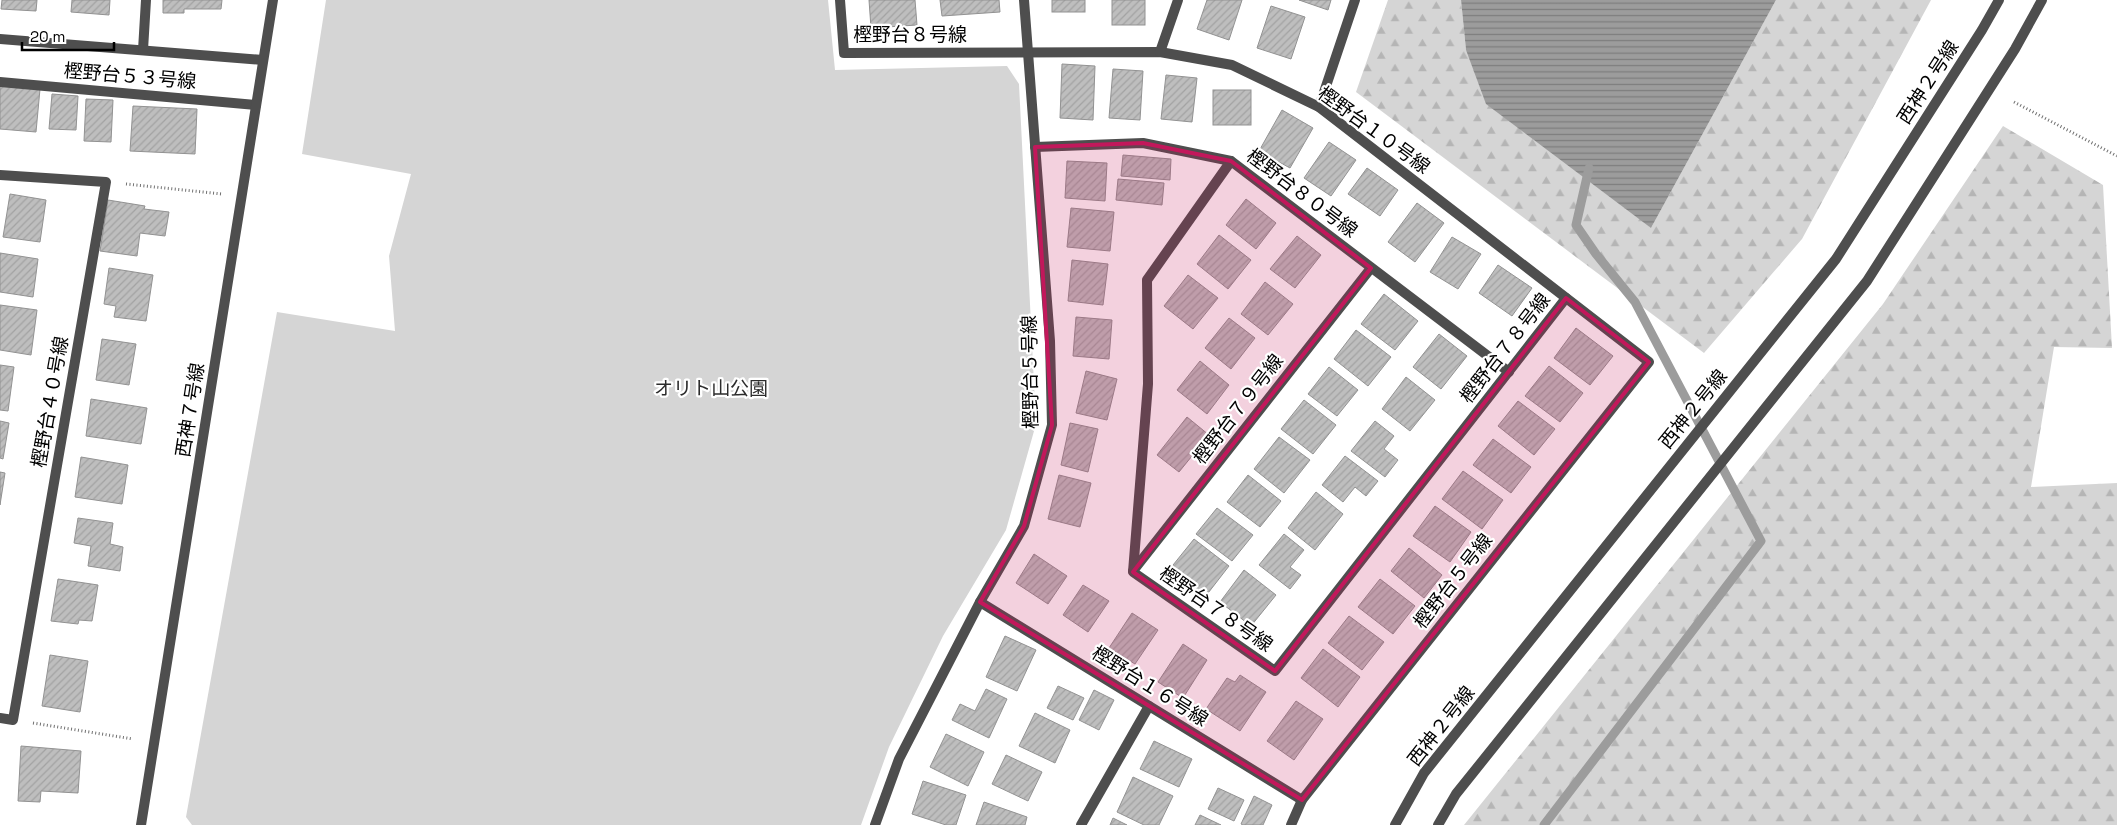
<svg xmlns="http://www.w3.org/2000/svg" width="2117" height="825" viewBox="0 0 2117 825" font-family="'Space Grotesk','Noto Sans JP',sans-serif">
	<defs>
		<pattern id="forest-firs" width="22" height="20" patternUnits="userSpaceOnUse" patternTransform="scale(1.25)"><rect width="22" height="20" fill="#d5d5d5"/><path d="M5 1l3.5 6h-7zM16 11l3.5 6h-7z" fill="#b5b5b5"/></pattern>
		<pattern id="water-rules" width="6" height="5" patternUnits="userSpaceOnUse" patternTransform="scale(1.25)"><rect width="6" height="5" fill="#9c9c9c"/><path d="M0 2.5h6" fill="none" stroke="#7d7d7d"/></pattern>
		<pattern id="building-hatch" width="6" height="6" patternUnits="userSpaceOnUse" patternTransform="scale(1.25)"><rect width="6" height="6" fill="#bebebe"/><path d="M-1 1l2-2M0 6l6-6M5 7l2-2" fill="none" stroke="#a2a2a2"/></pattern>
	</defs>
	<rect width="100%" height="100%" fill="#fff"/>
	<g fill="url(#forest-firs)">
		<path d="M 1388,0 L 1461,0 L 1466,50 L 1651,228 L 1776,0 L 1931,0 L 1802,239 L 1704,353 L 1356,92 Z"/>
		<path d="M 2003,126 L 2103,185 L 2112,348 L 2054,347 L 2031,487 L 2117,483 L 2117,825 L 1464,825 L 1883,304 Z"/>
	</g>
	<path fill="#d5d5d5" d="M 326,0 L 828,0 L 835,70 L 1007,66 L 1019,84 L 1036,424 L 1006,530 L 943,636 L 889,747 L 861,825 L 192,825 L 186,817 L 277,312 L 395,331 L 389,256 L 411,174 L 302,154 Z"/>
	<path fill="url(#water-rules)" d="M 1461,0 L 1776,0 L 1651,228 L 1486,104 L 1466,50 Z"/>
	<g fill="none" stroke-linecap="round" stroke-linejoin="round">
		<path stroke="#9c9c9c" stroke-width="9" d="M 1544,825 L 1761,541 L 1635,302 L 1596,254 L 1576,225 L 1589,168"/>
	</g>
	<g fill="url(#building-hatch)" stroke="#929292">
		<path d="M 2,0 L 37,0 L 36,11 L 1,9 Z"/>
		<path d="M 72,0 L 110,0 L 109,15 L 71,12 Z"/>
		<path d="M 163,0 L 222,0 L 221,9 L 184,9 L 184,13 L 163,13 Z"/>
		<path d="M 869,0 L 915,0 L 917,25 L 871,28 Z"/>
		<path d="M 940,0 L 999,0 L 1000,12 L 942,16 Z"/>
		<rect x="1052" y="0" width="33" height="12"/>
		<rect x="1112" y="0" width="33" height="25"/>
		<path d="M 1207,0 L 1242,0 L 1229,40 L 1197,29 Z"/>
		<path d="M 1299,0 L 1331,0 L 1328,10 Z"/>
		<path d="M 1271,6 L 1305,17 L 1291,59 L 1257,48 Z"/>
		<path d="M 1062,64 L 1095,66 L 1093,120 L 1060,118 Z"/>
		<path d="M 1113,69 L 1143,71 L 1140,120 L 1109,118 Z"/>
		<path d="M 1166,75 L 1197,78 L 1192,122 L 1161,119 Z"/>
		<path d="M 0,86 L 40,89 L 36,132 L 0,129 Z"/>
		<rect x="1213" y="90" width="38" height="35"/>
		<path d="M 52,94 L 78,96 L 76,130 L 49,129 Z"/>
		<path d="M 86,99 L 113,100 L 111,142 L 84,141 Z"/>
		<path d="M 133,106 L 197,109 L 195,154 L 130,151 Z"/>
		<path d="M 1282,110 L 1313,128 L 1290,168 L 1259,151 Z"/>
		<path d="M 1329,142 L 1356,160 L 1331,196 L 1304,178 Z"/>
		<path d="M 1123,155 L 1171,159 L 1170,180 L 1121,176 Z"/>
		<path d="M 1067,161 L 1107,163 L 1105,201 L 1065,198 Z"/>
		<path d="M 1367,168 L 1398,190 L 1380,216 L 1348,194 Z"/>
		<path d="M 1118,179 L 1164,183 L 1162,205 L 1116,200 Z"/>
		<path d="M 10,194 L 46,200 L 40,242 L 3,237 Z"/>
		<path d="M 1246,199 L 1276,223 L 1256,249 L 1226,225 Z"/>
		<path d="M 108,200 L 145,206 L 144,209 L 169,212 L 165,236 L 140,233 L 137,256 L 100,251 Z"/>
		<path d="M 1417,203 L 1444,223 L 1415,262 L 1388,242 Z"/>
		<path d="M 1071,208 L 1114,212 L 1110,251 L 1067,247 Z"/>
		<path d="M 1219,235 L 1251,260 L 1228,289 L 1197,264 Z"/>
		<path d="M 1297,236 L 1321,255 L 1295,288 L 1270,269 Z"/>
		<path d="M 1452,237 L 1481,254 L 1458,289 L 1430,272 Z"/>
		<path d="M 0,253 L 38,259 L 33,297 L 0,292 Z"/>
		<path d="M 1072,260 L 1108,264 L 1103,305 L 1068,301 Z"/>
		<path d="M 1498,265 L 1532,288 L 1512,316 L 1479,293 Z"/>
		<path d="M 109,268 L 153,275 L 146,321 L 114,317 L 116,306 L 104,304 Z"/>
		<path d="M 1188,275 L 1218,298 L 1193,329 L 1164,306 Z"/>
		<path d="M 1265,282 L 1293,304 L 1268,335 L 1241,314 Z"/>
		<path d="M 1384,294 L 1418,321 L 1395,350 L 1361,324 Z"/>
		<path d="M 0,305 L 37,310 L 31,355 L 0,350 Z"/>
		<path d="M 1076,317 L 1112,320 L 1109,359 L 1073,356 Z"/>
		<path d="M 1229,318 L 1255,338 L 1231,369 L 1205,348 Z"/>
		<path d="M 1576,328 L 1613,356 L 1590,385 L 1554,358 Z"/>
		<path d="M 1356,330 L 1391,357 L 1368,386 L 1334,359 Z"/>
		<path d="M 1439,334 L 1467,356 L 1441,389 L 1413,367 Z"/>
		<path d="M 102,339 L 136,344 L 129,385 L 96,380 Z"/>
		<path d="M 1200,361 L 1229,385 L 1207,414 L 1177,390 Z"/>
		<path d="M 0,365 L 14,367 L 8,411 L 0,410 Z"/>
		<path d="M 1549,366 L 1583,393 L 1560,422 L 1525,396 Z"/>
		<path d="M 1329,367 L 1358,390 L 1337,416 L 1308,394 Z"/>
		<path d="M 1086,371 L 1117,379 L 1107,420 L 1076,413 Z"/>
		<path d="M 1406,377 L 1435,400 L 1410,431 L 1382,409 Z"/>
		<path d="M 91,399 L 147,408 L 141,444 L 86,436 Z"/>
		<path d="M 1304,400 L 1336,425 L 1313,454 L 1281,429 Z"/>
		<path d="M 1518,401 L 1555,429 L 1534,455 L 1498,426 Z"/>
		<path d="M 1187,417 L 1209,435 L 1179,472 L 1157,455 Z"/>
		<path d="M 0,421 L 9,423 L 3,459 L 0,458 Z"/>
		<path d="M 1375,421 L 1394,436 L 1384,449 L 1398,460 L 1385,477 L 1351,451 Z"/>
		<path d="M 1070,423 L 1098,429 L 1088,472 L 1061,465 Z"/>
		<path d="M 1279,437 L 1310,460 L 1284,493 L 1254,469 Z"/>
		<path d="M 1493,439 L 1531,467 L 1511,493 L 1473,465 Z"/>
		<path d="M 1345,456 L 1378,481 L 1366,496 L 1355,487 L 1343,502 L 1322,485 Z"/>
		<path d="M 81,457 L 128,465 L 122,504 L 75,497 Z"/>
		<path d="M 1463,471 L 1503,500 L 1482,529 L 1442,499 Z"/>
		<path d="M 0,472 L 5,473 L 0,505 Z"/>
		<path d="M 1059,475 L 1091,483 L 1080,527 L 1048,519 Z"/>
		<path d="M 1248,475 L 1281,501 L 1260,527 L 1227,502 Z"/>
		<path d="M 1316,492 L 1343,514 L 1315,550 L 1288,528 Z"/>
		<path d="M 1435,506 L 1471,532 L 1450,562 L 1413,536 Z"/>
		<path d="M 1217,508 L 1253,535 L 1232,561 L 1196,534 Z"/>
		<path d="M 78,518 L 113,523 L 110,544 L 123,547 L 120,571 L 88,566 L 91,546 L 74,543 Z"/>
		<path d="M 1284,534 L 1304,550 L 1290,567 L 1301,575 L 1290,589 L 1259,565 Z"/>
		<path d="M 1194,539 L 1229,566 L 1205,597 L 1169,570 Z"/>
		<path d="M 1409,548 L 1442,575 L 1424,598 L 1391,571 Z"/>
		<path d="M 1034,554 L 1067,576 L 1048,604 L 1016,583 Z"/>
		<path d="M 1244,570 L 1276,595 L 1251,626 L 1220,602 Z"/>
		<path d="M 58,579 L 98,585 L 92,621 L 79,620 L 78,624 L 51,621 Z"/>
		<path d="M 1380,579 L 1415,606 L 1393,634 L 1358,607 Z"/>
		<path d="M 1083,585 L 1109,601 L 1088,632 L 1063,615 Z"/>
		<path d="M 1132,613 L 1158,630 L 1135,664 L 1109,648 Z"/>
		<path d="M 1349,616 L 1384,642 L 1362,670 L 1328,643 Z"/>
		<path d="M 1005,636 L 1036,650 L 1017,691 L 986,677 Z"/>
		<path d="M 1183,644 L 1207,660 L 1183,698 L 1158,682 Z"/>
		<path d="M 1323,649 L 1360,677 L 1338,707 L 1301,678 Z"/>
		<path d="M 50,655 L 88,661 L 80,712 L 42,706 Z"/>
		<path d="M 1240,675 L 1266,692 L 1240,731 L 1206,709 L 1227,678 L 1235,682 Z"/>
		<path d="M 1058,686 L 1084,698 L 1073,720 L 1047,708 Z"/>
		<path d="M 986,689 L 1007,699 L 989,738 L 952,720 L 960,704 L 975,711 Z"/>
		<path d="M 1094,690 L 1114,700 L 1099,730 L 1079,720 Z"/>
		<path d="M 1296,701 L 1323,719 L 1294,760 L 1267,741 Z"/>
		<path d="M 1035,713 L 1070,730 L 1055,763 L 1019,746 Z"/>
		<path d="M 946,734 L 984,752 L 968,786 L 930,767 Z"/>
		<path d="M 1154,741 L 1192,759 L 1179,787 L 1140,769 Z"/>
		<path d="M 21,746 L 81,751 L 78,793 L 41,791 L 40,802 L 18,801 Z"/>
		<path d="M 1006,755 L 1042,772 L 1028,801 L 992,784 Z"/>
		<path d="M 1133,777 L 1173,796 L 1159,825 L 1144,825 L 1117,812 Z"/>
		<path d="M 923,781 L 966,795 L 956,825 L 946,825 L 912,814 Z"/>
		<path d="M 1218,788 L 1244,800 L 1234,821 L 1208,809 Z"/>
		<path d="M 1254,796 L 1272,805 L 1263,825 L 1243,825 L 1241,824 Z"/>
		<path d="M 984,802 L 1027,817 L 1025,825 L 976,825 Z"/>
		<path d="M 1200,815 L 1221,825 L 1195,825 Z"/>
		<path d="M 1113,818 L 1127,825 L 1110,825 Z"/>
	</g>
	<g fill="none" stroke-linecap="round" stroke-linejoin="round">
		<g stroke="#707070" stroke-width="3" stroke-dasharray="1 2.5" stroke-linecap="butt">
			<path d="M 2014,102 L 2117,156"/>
			<path d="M 126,184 L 222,194"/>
			<path d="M 33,723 L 133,739"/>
		</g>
		<path stroke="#4e4e4e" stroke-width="10" d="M 0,82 L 256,105"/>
		<g stroke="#4e4e4e" stroke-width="10">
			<path d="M 840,0 L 844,53 L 1160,52 L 1232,65 L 1319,107 L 1649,362 L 1302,800 L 1291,825"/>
			<path d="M 0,39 L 263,60"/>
			<path d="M 143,50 L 146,0"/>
			<path d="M 1160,52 L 1178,0"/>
			<path d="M 1319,107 L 1355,0"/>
			<path d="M 1035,147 L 1143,143 L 1231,161 L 1509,372"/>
			<path d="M 1231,161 L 1147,280 L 1148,384 L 1133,572 L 1275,671 L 1566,298"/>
			<path d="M 0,175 L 106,182 L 13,720 L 0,718"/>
			<path d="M 1133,571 L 1371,268"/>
			<path d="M 980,602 L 1302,800"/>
			<path d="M 875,825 L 899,759 L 980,602 L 1024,526 L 1052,425 L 1050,341 L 1024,0"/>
			<path d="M 1081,825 L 1149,706"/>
		</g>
		<g stroke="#4e4e4e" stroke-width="10">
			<path d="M 141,825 L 273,0"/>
			<path d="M 1395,825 L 1424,773 L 1836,259 L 1982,30 L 1999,0"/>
			<path d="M 1438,825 L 1456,794 L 1867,281 L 2015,49 L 2042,0"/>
		</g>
	</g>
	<path fill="#c2185b" fill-opacity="0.2" stroke="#c2185b" stroke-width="4" stroke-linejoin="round" d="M 1143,143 L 1231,161 L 1371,268 L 1133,572 L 1275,671 L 1566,298 L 1649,362 L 1302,800 L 980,602 L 1024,526 L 1052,425 L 1035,147 Z"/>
	<g text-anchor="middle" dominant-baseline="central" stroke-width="4.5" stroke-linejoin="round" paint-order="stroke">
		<g font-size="19" fill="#000" stroke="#fff">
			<text x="910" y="34">樫野台８号線</text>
			<text transform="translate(130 76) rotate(5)">樫野台５３号線</text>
			<text transform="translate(1928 82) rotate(-57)">西神２号線</text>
			<text transform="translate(1374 130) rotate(36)">樫野台１０号線</text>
			<text transform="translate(1302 193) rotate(37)">樫野台８０号線</text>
			<text transform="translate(1505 348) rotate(-52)">樫野台７８号線</text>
			<text transform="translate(1030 372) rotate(-91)">樫野台５号線</text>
			<text transform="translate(50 402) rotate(-80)">樫野台４０号線</text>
			<text transform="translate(1238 409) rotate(-52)">樫野台７９号線</text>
			<text transform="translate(1693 409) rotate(-51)">西神２号線</text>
			<text transform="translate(190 410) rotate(-81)">西神７号線</text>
			<text transform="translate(1453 581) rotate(-52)">樫野台５号線</text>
			<text transform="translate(1216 609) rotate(35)">樫野台７８号線</text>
			<text transform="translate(1150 686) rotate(32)">樫野台１６号線</text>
			<text transform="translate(1441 726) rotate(-52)">西神２号線</text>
		</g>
		<g font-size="19" fill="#2c2c2c" stroke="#fff">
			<text x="711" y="388">オリト山公園</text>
		</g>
	</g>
	<path d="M22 42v8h92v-8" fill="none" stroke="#000000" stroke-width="2.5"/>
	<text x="30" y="42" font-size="15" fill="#000000" stroke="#ffffff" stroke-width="4" paint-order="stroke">20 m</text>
</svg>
